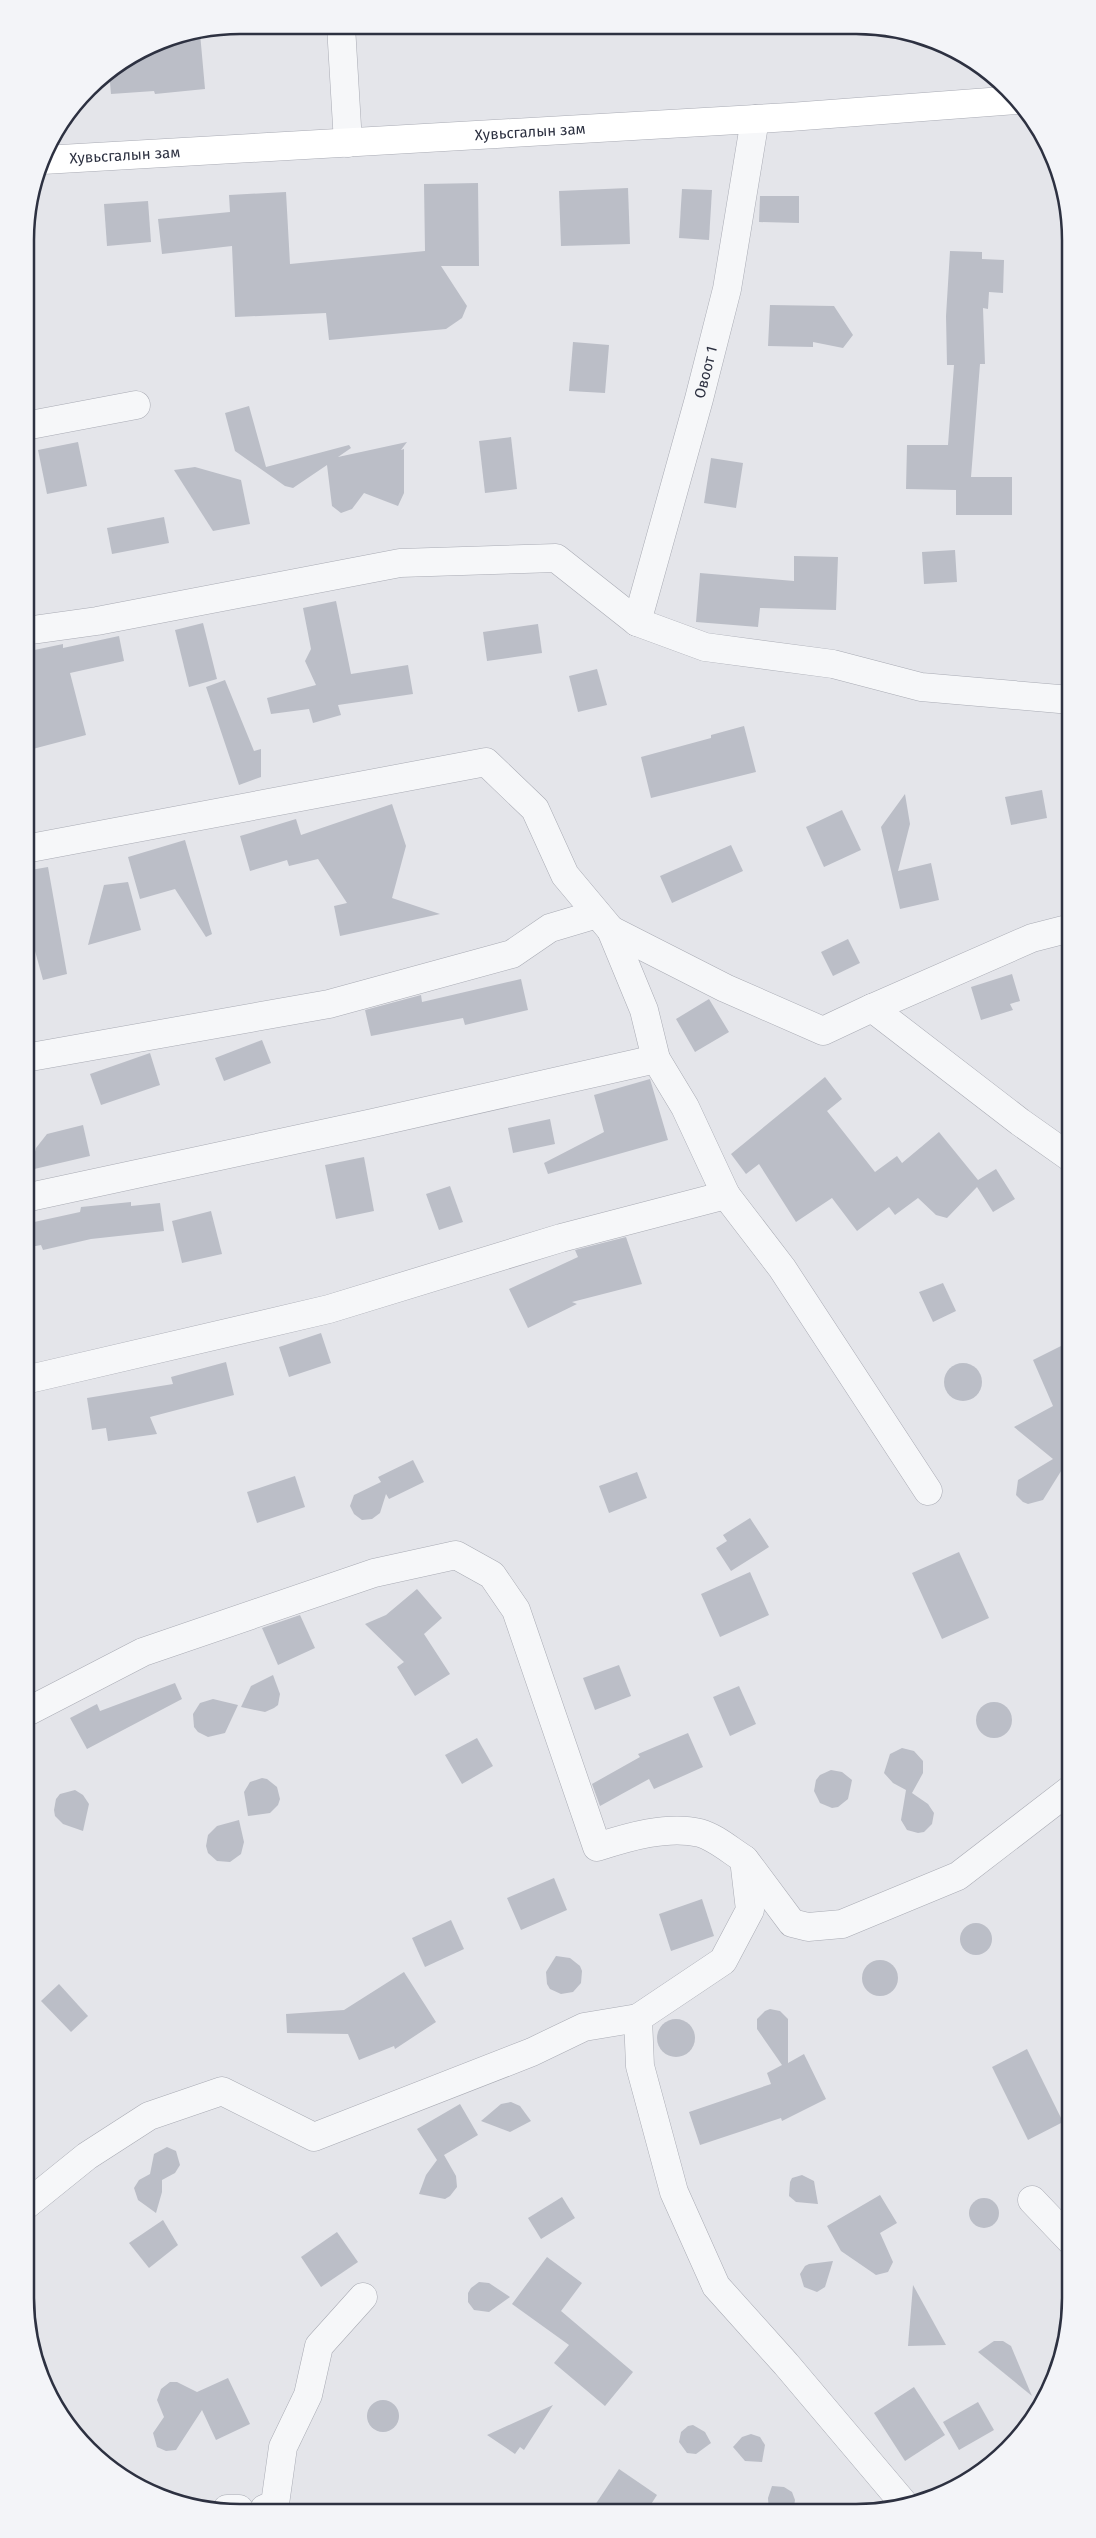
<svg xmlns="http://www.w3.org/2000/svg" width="1096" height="2538" viewBox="0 0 1096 2538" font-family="'Fira Sans',sans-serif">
	<rect width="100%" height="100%" fill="#e4e5ea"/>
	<g fill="#bbbec7">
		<path d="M 200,33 L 205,89 L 155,94 L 154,91 L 111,94 L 109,71 L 158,41 Z"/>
		<path d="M 478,183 L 479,266 L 441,266 L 467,306 L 462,318 L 446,329 L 329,340 L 326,313 L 235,317 L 232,246 L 162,254 L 158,219 L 230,212 L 229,195 L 286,192 L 290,264 L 425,251 L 424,184 Z"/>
		<path d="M 628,188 L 630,244 L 561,246 L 559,191 Z"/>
		<path d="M 682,189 L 712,190 L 709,240 L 679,238 Z"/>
		<path d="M 760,196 L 799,196 L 799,223 L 759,222 Z"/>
		<path d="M 148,201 L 151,242 L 107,246 L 104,204 Z"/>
		<path d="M 950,251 L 982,252 L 982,259 L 1004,260 L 1003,293 L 989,292 L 988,309 L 983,308 L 985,364 L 980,364 L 971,477 L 1012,477 L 1012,515 L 956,515 L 956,490 L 906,489 L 907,445 L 948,445 L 954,365 L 947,365 L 946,316 Z"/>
		<path d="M 770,305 L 834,306 L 853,335 L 843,348 L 813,342 L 813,347 L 768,346 Z"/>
		<path d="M 573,342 L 609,345 L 605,393 L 569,391 Z"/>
		<path d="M 249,406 L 266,467 L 349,445 L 351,448 L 338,457 L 407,442 L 401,450 L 404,449 L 404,493 L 398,506 L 364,493 L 352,509 L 341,513 L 332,506 L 327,465 L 293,488 L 285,486 L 235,451 L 225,413 Z"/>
		<path d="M 511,437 L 517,489 L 485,493 L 479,441 Z"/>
		<path d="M 78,442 L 87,486 L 47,494 L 38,450 Z"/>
		<path d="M 711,458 L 743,463 L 736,508 L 704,503 Z"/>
		<path d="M 195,467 L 241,480 L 250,524 L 213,531 L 174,470 Z"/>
		<path d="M 164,517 L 169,543 L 112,554 L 107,528 Z"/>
		<path d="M 955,550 L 957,582 L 924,584 L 922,552 Z"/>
		<path d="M 794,556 L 838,557 L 836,610 L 760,608 L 758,627 L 696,622 L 700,573 L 794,581 Z"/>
		<path d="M 336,601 L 351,674 L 408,665 L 413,694 L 338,705 L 341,715 L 313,723 L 309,709 L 271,714 L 267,698 L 316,685 L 305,661 L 311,649 L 303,608 Z"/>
		<path d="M 203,623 L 217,679 L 189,687 L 175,630 Z"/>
		<path d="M 538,624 L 542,653 L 487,661 L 483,632 Z"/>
		<path d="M 119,636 L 124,661 L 70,673 L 86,735 L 25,751 L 25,652 L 63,644 L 63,648 Z"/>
		<path d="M 597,669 L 607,705 L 578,712 L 569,676 Z"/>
		<path d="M 225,680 L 254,751 L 261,749 L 261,777 L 239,785 L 206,687 Z"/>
		<path d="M 744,726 L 756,772 L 651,798 L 641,757 L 711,738 L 711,735 Z"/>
		<path d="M 1042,790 L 1047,818 L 1011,825 L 1005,797 Z"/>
		<path d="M 905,794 L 910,824 L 898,871 L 931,863 L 939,900 L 900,909 L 881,827 Z"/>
		<path d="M 392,804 L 406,846 L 392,898 L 440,914 L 340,936 L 334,906 L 347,903 L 318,859 L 289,866 L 287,860 L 250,871 L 240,836 L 296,819 L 301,835 Z"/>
		<path d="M 842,810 L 861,850 L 824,867 L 806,827 Z"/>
		<path d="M 185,840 L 212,934 L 206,937 L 175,889 L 140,899 L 128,857 Z"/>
		<path d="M 731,845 L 743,871 L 672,903 L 660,876 Z"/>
		<path d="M 48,867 L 67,974 L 43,980 L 35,951 L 25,953 L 25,871 Z"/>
		<path d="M 128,882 L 141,930 L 88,945 L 104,885 Z"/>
		<path d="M 848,939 L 860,963 L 833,976 L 821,952 Z"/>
		<path d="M 1012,974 L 1020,1001 L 1010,1004 L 1013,1010 L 981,1020 L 971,987 Z"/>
		<path d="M 521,979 L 528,1010 L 465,1025 L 463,1018 L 371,1036 L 365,1010 L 421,995 L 422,1002 Z"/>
		<path d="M 709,999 L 729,1032 L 695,1052 L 676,1019 Z"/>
		<path d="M 262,1040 L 271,1063 L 224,1081 L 215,1058 Z"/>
		<path d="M 150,1053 L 160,1085 L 101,1105 L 90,1074 Z"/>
		<path d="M 825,1077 L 842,1099 L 827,1111 L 875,1172 L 897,1156 L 902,1163 L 939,1132 L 978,1180 L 996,1169 L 1015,1199 L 993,1212 L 977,1187 L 947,1218 L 936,1215 L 918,1198 L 895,1215 L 889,1207 L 857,1231 L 832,1198 L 796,1222 L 759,1164 L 746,1174 L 731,1154 Z"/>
		<path d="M 650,1079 L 668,1140 L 548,1174 L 544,1163 L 604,1132 L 594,1095 Z"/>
		<path d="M 550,1119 L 555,1144 L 513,1153 L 508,1128 Z"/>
		<path d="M 83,1125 L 90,1156 L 30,1170 L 36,1148 L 47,1134 Z"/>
		<path d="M 364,1157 L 374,1211 L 336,1219 L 325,1165 Z"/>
		<path d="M 450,1186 L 463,1222 L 439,1230 L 426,1194 Z"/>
		<path d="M 131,1202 L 131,1206 L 160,1203 L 164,1231 L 91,1239 L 43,1250 L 41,1245 L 25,1248 L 25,1224 L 80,1212 L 81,1207 Z"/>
		<path d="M 211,1211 L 222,1254 L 182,1263 L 172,1221 Z"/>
		<path d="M 626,1237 L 642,1284 L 572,1302 L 577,1304 L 528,1328 L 509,1289 L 578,1257 L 575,1250 Z"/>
		<path d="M 943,1283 L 956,1311 L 933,1322 L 919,1292 Z"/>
		<path d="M 321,1333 L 331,1363 L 289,1377 L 279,1347 Z"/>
		<path d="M 1071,1341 L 1071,1474 L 1063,1468 L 1043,1500 L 1028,1504 L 1023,1502 L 1016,1495 L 1018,1480 L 1053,1459 L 1014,1427 L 1053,1406 L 1033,1360 Z"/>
		<path d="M 226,1362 L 234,1395 L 150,1417 L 157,1434 L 108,1441 L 106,1428 L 92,1430 L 87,1398 L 173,1384 L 171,1377 Z"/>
		<circle cx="963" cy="1382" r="19"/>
		<path d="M 413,1460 L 424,1482 L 389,1499 L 386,1494 L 380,1513 L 372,1519 L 362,1520 L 354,1514 L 350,1506 L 354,1495 L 381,1482 L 378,1477 Z"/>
		<path d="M 637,1472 L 647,1498 L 609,1513 L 599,1486 Z"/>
		<path d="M 295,1476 L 305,1507 L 257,1523 L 247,1492 Z"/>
		<path d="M 750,1518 L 769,1547 L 731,1571 L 716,1548 L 727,1541 L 723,1535 Z"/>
		<path d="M 959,1552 L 989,1618 L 942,1639 L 912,1573 Z"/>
		<path d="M 750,1572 L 769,1615 L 720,1637 L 701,1594 Z"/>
		<path d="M 417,1589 L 442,1618 L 424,1634 L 450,1674 L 415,1696 L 397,1667 L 404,1662 L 365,1624 L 386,1615 Z"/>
		<path d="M 300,1615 L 315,1648 L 278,1665 L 262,1628 Z"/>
		<path d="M 619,1665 L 631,1696 L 595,1710 L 583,1678 Z"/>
		<path d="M 273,1675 L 280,1694 L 278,1705 L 274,1708 L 265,1712 L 241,1707 L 251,1686 Z"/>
		<path d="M 175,1683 L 182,1699 L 87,1749 L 70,1718 L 97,1704 L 100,1711 Z"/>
		<path d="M 739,1686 L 756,1724 L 730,1736 L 713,1697 Z"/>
		<path d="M 213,1699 L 238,1705 L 225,1733 L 208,1737 L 198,1732 L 194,1727 L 193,1714 L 200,1703 Z"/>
		<circle cx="994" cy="1720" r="18"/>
		<path d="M 688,1733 L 703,1767 L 654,1789 L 649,1779 L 600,1806 L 592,1784 L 640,1757 L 638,1754 Z"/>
		<path d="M 477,1738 L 493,1766 L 462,1784 L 445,1755 Z"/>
		<path d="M 902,1748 L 914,1751 L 923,1761 L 923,1773 L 912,1793 L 928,1804 L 934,1813 L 932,1824 L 924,1832 L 918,1833 L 907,1830 L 901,1820 L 906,1790 L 893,1783 L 884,1773 L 890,1754 Z"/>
		<path d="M 831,1770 L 842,1772 L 852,1780 L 848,1799 L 838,1807 L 832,1808 L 820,1803 L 814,1791 L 816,1780 L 820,1775 Z"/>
		<path d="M 262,1778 L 267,1779 L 277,1787 L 280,1799 L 278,1805 L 270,1813 L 248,1816 L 244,1792 L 250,1782 Z"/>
		<path d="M 75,1790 L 83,1795 L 89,1804 L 83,1831 L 63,1824 L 55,1816 L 54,1810 L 56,1799 L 60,1794 Z"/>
		<path d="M 239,1820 L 244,1842 L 241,1854 L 230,1862 L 217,1861 L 208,1853 L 206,1846 L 208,1835 L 217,1826 Z"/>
		<path d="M 554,1878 L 567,1910 L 521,1930 L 507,1898 Z"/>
		<path d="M 702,1899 L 714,1936 L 671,1951 L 659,1914 Z"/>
		<path d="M 451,1920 L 464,1949 L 425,1967 L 412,1938 Z"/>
		<circle cx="976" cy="1939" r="16"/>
		<path d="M 556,1956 L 570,1958 L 580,1966 L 582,1971 L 581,1983 L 573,1992 L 561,1994 L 550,1989 L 547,1984 L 546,1972 Z"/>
		<circle cx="880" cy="1978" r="18"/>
		<path d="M 404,1972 L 436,2022 L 395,2049 L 394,2046 L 359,2060 L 348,2034 L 287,2033 L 286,2014 L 344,2010 Z"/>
		<path d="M 59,1984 L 88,2016 L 71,2032 L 41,2001 Z"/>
		<path d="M 770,2009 L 780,2011 L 788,2019 L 788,2063 L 804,2054 L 826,2099 L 782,2121 L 781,2118 L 700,2145 L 689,2112 L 771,2084 L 767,2073 L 782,2065 L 757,2029 L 757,2019 L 765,2011 Z"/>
		<circle cx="676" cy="2038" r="19"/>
		<path d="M 1027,2049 L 1063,2122 L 1028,2140 L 992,2067 Z"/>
		<path d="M 511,2102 L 520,2106 L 531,2121 L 510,2132 L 481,2121 L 501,2104 Z"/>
		<path d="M 460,2104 L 478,2135 L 444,2155 L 456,2176 L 457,2187 L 450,2196 L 445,2199 L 419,2194 L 426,2175 L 437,2160 L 417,2129 Z"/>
		<path d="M 167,2147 L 176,2151 L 180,2165 L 175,2173 L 162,2180 L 162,2192 L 156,2213 L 138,2200 L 134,2188 L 139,2180 L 150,2174 L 154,2154 Z"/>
		<path d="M 802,2175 L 814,2181 L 818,2204 L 796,2202 L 789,2196 L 790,2182 L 792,2178 Z"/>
		<path d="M 880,2195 L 897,2223 L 880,2233 L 893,2262 L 888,2272 L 876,2275 L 841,2251 L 827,2226 Z"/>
		<path d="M 562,2197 L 575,2218 L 541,2239 L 528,2218 Z"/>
		<circle cx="984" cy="2213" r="15"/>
		<path d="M 163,2220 L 178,2245 L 149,2268 L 129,2243 Z"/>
		<path d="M 337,2232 L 358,2262 L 321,2287 L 301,2257 Z"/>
		<path d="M 547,2257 L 582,2283 L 561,2311 L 633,2372 L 605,2406 L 554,2363 L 569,2345 L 512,2304 Z"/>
		<path d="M 833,2261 L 825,2287 L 817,2292 L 804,2287 L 800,2274 L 805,2266 L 809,2264 Z"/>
		<path d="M 479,2282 L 489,2283 L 510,2297 L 489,2312 L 474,2310 L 468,2302 L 468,2293 L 471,2288 Z"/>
		<path d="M 913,2285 L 946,2345 L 908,2346 Z"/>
		<path d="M 994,2341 L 1003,2341 L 1011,2346 L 1032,2396 L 978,2352 Z"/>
		<path d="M 228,2378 L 250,2424 L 216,2440 L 202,2410 L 176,2450 L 166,2451 L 157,2447 L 153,2433 L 164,2417 L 157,2400 L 161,2389 L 170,2382 L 177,2382 L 197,2392 Z"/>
		<path d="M 914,2387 L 945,2435 L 905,2461 L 874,2413 Z"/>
		<circle cx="383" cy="2416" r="16"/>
		<path d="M 978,2402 L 994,2430 L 959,2450 L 943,2422 Z"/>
		<path d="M 553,2405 L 524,2450 L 520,2447 L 515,2454 L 487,2435 Z"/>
		<path d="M 693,2425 L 705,2432 L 711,2443 L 696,2454 L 687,2453 L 679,2442 L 681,2432 L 688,2426 Z"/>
		<path d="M 751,2434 L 760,2437 L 765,2445 L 762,2462 L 745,2461 L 733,2447 L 742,2437 Z"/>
		<path d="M 619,2469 L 657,2495 L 646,2512 L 591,2511 Z"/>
		<path d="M 772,2486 L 784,2487 L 792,2492 L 795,2500 L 793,2513 L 769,2512 L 768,2498 Z"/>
	</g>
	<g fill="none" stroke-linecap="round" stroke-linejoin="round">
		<defs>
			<g id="minor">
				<path d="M 341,26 L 348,143"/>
				<path d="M 25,426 L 136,405"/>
				<path id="s1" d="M 637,622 L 699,399 L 727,289 L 755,119"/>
				<path d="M 25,631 L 97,621 L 400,563 L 556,558 L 637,622 L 705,647 L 833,664 L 921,687 L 1071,700"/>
				<path d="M 25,849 L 486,762 L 535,809 L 565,875 L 611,930 L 725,988 L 823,1031 L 872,1008 L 1020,1122 L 1071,1158"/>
				<path d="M 611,930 L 644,1010 L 656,1059 L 685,1107 L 726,1195 L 782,1268 L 928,1491"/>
				<path d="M 872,1008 L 1032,938 L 1071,928"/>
				<path d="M 25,1058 L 329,1004 L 512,954 L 550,928 L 597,914"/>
				<path d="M 25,1198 L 373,1123 L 656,1059"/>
				<path d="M 25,1380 L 329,1309 L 561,1238 L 726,1195"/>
				<path d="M 25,1713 L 143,1652 L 374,1573 L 456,1555 L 492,1575 L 516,1610 L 597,1847 C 628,1837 668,1825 700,1833 C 715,1837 731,1851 744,1859 L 750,1910 L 723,1961 L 638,2018 L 640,2066 L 674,2192 L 716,2286 L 786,2364 L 906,2506"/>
				<path d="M 745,1860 L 792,1923 L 808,1927 L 842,1924 L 958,1876 L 1071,1789"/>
				<path d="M 1032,2200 L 1071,2241"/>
				<path d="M 25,2206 L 87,2156 L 149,2116 L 222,2091 L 314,2137 L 532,2052 L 584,2027 L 638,2018"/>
				<path d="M 227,2509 L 239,2509"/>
				<path d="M 264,2509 L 275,2504 L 283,2447 L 308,2395 L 319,2346 L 363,2297"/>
			</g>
			<g id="secondary">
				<path id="s2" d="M 43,160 L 790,117 L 1016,100"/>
			</g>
		</defs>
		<use href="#minor" stroke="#a9abb4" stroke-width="29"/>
		<use href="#secondary" stroke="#a9abb4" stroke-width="29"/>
		<use href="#minor" stroke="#f6f7f9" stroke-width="28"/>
		<use href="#secondary" stroke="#fff" stroke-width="28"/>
	</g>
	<g text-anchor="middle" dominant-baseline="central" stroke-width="4" stroke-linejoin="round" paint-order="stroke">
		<g font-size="15" fill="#2d3141" stroke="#f3f4f8">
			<text stroke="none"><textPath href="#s2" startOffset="488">Хувьсгалын зам</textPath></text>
			<text stroke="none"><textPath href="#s2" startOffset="82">Хувьсгалын зам</textPath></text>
			<text stroke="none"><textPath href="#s1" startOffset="259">Овоот 1</textPath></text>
		</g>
	</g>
	<path d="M0 0H1096V2538H0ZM240 34H856A206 206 0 0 1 1062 240V2298A206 206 0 0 1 856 2504H240A206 206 0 0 1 34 2298V240A206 206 0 0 1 240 34Z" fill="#f3f4f8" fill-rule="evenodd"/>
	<path fill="none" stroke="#2d3141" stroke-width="2.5" d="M240 34H856A206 206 0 0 1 1062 240V2298A206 206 0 0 1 856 2504H240A206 206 0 0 1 34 2298V240A206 206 0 0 1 240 34Z"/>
</svg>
